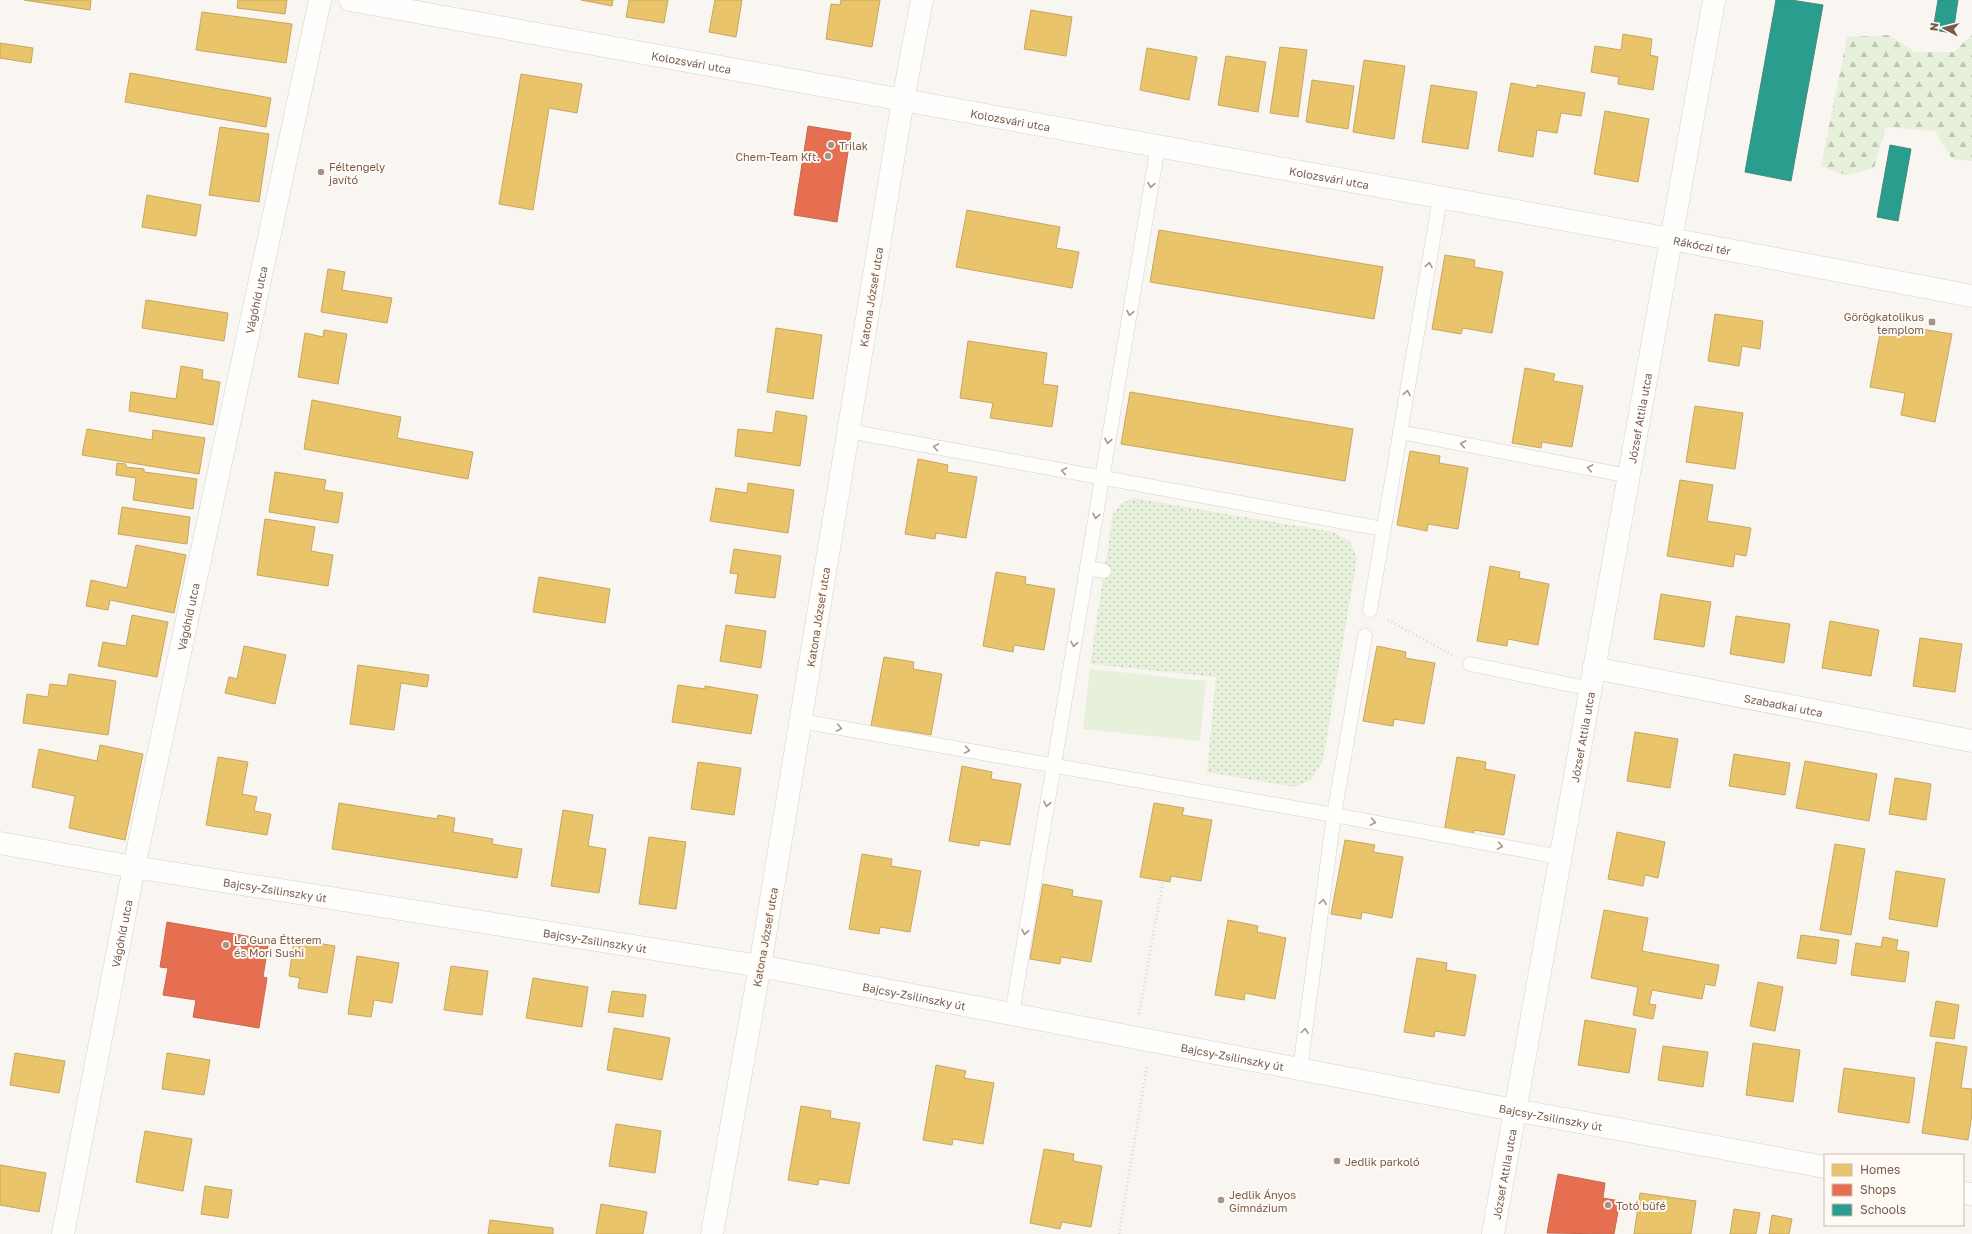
<svg xmlns="http://www.w3.org/2000/svg" width="1972" height="1234" viewBox="0 0 1972 1234" font-family="'Golos Text',sans-serif">
	<defs>
		<pattern id="forest-firs" width="22" height="20" patternUnits="userSpaceOnUse"><rect width="22" height="20" fill="#e7f0db"/><path d="M5 1l3.5 6h-7zM16 11l3.5 6h-7z" fill="#c0c6b4"/></pattern>
		<pattern id="park-dots" width="8" height="8" patternUnits="userSpaceOnUse"><rect width="8" height="8" fill="#e7f0db"/><path d="M2 2h.1M6 6h.1" fill="none" stroke="#c0c6b4" stroke-width="1.8" stroke-linecap="round"/></pattern>
	</defs>
	<rect width="100%" height="100%" fill="#f9f5f0"/>
	<path fill="#e7f0db" d="M 1090,669 L 1206,681 L 1200,741 L 1083,729 Z"/>
	<path fill="url(#forest-firs)" d="M 1889,35 L 1915,52 L 1954,52 L 1972,35 L 1972,161 L 1952,159 L 1935,131 L 1886,127 L 1874,168 L 1846,175 L 1821,166 L 1847,37 Z"/>
	<path fill="url(#park-dots)" d="M 1133,498 L 1333,532 L 1350,542 L 1357,558 L 1323,760 L 1312,779 L 1295,787 L 1207,772 L 1216,677 L 1090,664 L 1113,514 L 1121,504 Z"/>
	<g fill="#e9c46a" stroke="#c8a561">
		<path d="M 24,0 L 91,0 L 90,10 Z"/>
		<path d="M 238,0 L 287,0 L 285,14 L 237,8 Z"/>
		<path d="M 581,0 L 613,0 L 612,6 Z"/>
		<path d="M 629,0 L 668,0 L 664,23 L 626,17 Z"/>
		<path d="M 715,0 L 742,0 L 736,37 L 709,32 Z"/>
		<path d="M 841,0 L 880,0 L 872,47 L 826,39 L 831,4 L 840,5 Z"/>
		<path d="M 1031,10 L 1072,17 L 1066,56 L 1024,49 Z"/>
		<path d="M 202,12 L 292,24 L 286,63 L 196,50 Z"/>
		<path d="M 1623,34 L 1652,39 L 1650,55 L 1658,57 L 1653,90 L 1618,84 L 1619,77 L 1591,72 L 1595,46 L 1621,50 Z"/>
		<path d="M 0,43 L 33,48 L 31,63 L 0,58 Z"/>
		<path d="M 1280,47 L 1307,50 L 1298,117 L 1270,113 Z"/>
		<path d="M 1147,48 L 1197,57 L 1189,100 L 1140,90 Z"/>
		<path d="M 1226,56 L 1266,62 L 1258,112 L 1218,105 Z"/>
		<path d="M 1364,60 L 1405,66 L 1394,139 L 1353,132 Z"/>
		<path d="M 130,73 L 271,98 L 266,127 L 125,102 Z"/>
		<path d="M 521,74 L 582,84 L 577,113 L 549,108 L 533,210 L 499,204 Z"/>
		<path d="M 1312,80 L 1354,86 L 1348,129 L 1306,122 Z"/>
		<path d="M 1511,83 L 1537,88 L 1537,85 L 1585,93 L 1581,116 L 1561,113 L 1557,133 L 1537,130 L 1533,157 L 1498,151 Z"/>
		<path d="M 1431,85 L 1477,92 L 1468,149 L 1422,142 Z"/>
		<path d="M 1605,111 L 1649,119 L 1638,182 L 1594,174 Z"/>
		<path d="M 220,127 L 269,134 L 259,202 L 209,195 Z"/>
		<path d="M 147,195 L 201,205 L 196,236 L 142,227 Z"/>
		<path d="M 967,210 L 1060,227 L 1056,248 L 1079,252 L 1072,288 L 956,267 Z"/>
		<path d="M 1159,230 L 1383,267 L 1374,319 L 1150,282 Z"/>
		<path d="M 1445,255 L 1475,260 L 1474,267 L 1503,272 L 1492,333 L 1463,328 L 1461,334 L 1432,329 Z"/>
		<path d="M 328,269 L 345,272 L 342,290 L 392,298 L 387,323 L 321,312 Z"/>
		<path d="M 146,300 L 228,313 L 224,341 L 142,328 Z"/>
		<path d="M 1715,314 L 1763,321 L 1760,349 L 1742,346 L 1739,366 L 1708,361 Z"/>
		<path d="M 776,328 L 822,335 L 813,399 L 767,392 Z"/>
		<path d="M 1881,328 L 1919,335 L 1921,329 L 1952,334 L 1935,422 L 1901,415 L 1905,393 L 1870,387 Z"/>
		<path d="M 324,330 L 347,334 L 338,384 L 298,377 L 305,333 L 323,337 Z"/>
		<path d="M 968,341 L 1047,353 L 1043,384 L 1058,386 L 1052,427 L 990,418 L 993,403 L 960,398 Z"/>
		<path d="M 181,366 L 203,370 L 202,379 L 220,382 L 213,425 L 129,411 L 131,392 L 176,399 Z"/>
		<path d="M 1525,368 L 1555,374 L 1553,381 L 1583,386 L 1572,447 L 1542,442 L 1541,448 L 1512,443 Z"/>
		<path d="M 1130,392 L 1353,429 L 1345,481 L 1121,444 Z"/>
		<path d="M 312,400 L 401,417 L 397,438 L 473,452 L 468,479 L 304,449 Z"/>
		<path d="M 1695,406 L 1743,413 L 1735,469 L 1686,462 Z"/>
		<path d="M 776,411 L 807,416 L 800,466 L 735,456 L 738,429 L 773,433 Z"/>
		<path d="M 87,429 L 152,440 L 153,430 L 205,438 L 199,474 L 82,455 Z"/>
		<path d="M 1410,451 L 1440,456 L 1439,463 L 1468,468 L 1458,529 L 1428,524 L 1427,531 L 1397,525 Z"/>
		<path d="M 918,459 L 948,465 L 947,472 L 977,477 L 966,538 L 936,533 L 935,539 L 905,534 Z"/>
		<path d="M 117,463 L 126,464 L 126,467 L 144,469 L 144,472 L 197,479 L 193,509 L 133,500 L 136,478 L 116,475 Z"/>
		<path d="M 275,472 L 326,480 L 324,490 L 343,493 L 338,523 L 269,512 Z"/>
		<path d="M 1680,480 L 1713,485 L 1707,521 L 1751,528 L 1746,556 L 1735,554 L 1733,567 L 1667,556 Z"/>
		<path d="M 748,483 L 794,490 L 788,533 L 710,521 L 716,488 L 747,493 Z"/>
		<path d="M 122,507 L 190,517 L 187,544 L 118,534 Z"/>
		<path d="M 265,519 L 315,527 L 311,551 L 333,555 L 328,586 L 257,575 Z"/>
		<path d="M 136,545 L 186,555 L 174,613 L 110,600 L 108,610 L 86,606 L 91,580 L 127,588 Z"/>
		<path d="M 734,549 L 781,556 L 775,598 L 735,593 L 738,574 L 730,573 Z"/>
		<path d="M 1490,566 L 1520,572 L 1519,578 L 1549,584 L 1538,645 L 1508,639 L 1507,646 L 1477,641 Z"/>
		<path d="M 996,572 L 1026,577 L 1025,584 L 1055,589 L 1044,650 L 1014,645 L 1013,652 L 983,646 Z"/>
		<path d="M 539,577 L 610,589 L 605,623 L 533,612 Z"/>
		<path d="M 1661,594 L 1711,602 L 1704,647 L 1654,639 Z"/>
		<path d="M 132,615 L 168,622 L 157,677 L 98,666 L 103,642 L 126,646 Z"/>
		<path d="M 1736,616 L 1790,624 L 1784,663 L 1730,654 Z"/>
		<path d="M 1830,621 L 1879,630 L 1871,676 L 1822,668 Z"/>
		<path d="M 726,625 L 766,631 L 761,668 L 720,661 Z"/>
		<path d="M 1920,638 L 1962,644 L 1955,692 L 1913,686 Z"/>
		<path d="M 244,646 L 286,655 L 275,704 L 225,693 L 229,677 L 237,679 Z"/>
		<path d="M 1377,646 L 1406,652 L 1405,658 L 1435,663 L 1424,724 L 1394,719 L 1393,726 L 1363,721 Z"/>
		<path d="M 884,657 L 914,662 L 913,669 L 942,674 L 931,735 L 902,730 L 900,736 L 870,731 Z"/>
		<path d="M 358,665 L 429,675 L 427,687 L 401,683 L 394,730 L 350,724 Z"/>
		<path d="M 69,674 L 116,681 L 108,735 L 23,723 L 27,694 L 48,697 L 50,684 L 67,686 Z"/>
		<path d="M 678,685 L 705,689 L 705,686 L 758,695 L 751,734 L 672,722 Z"/>
		<path d="M 1635,732 L 1678,739 L 1670,788 L 1627,781 Z"/>
		<path d="M 100,745 L 143,754 L 125,840 L 69,828 L 75,796 L 32,787 L 39,749 L 97,761 Z"/>
		<path d="M 1734,754 L 1790,763 L 1785,795 L 1729,786 Z"/>
		<path d="M 218,757 L 248,762 L 242,794 L 257,797 L 254,811 L 271,814 L 267,835 L 206,825 Z"/>
		<path d="M 1457,757 L 1486,762 L 1485,769 L 1515,775 L 1504,835 L 1474,830 L 1473,837 L 1444,832 Z"/>
		<path d="M 1805,761 L 1877,774 L 1869,821 L 1796,808 Z"/>
		<path d="M 698,762 L 741,768 L 734,815 L 691,809 Z"/>
		<path d="M 962,766 L 992,772 L 991,779 L 1021,784 L 1010,845 L 980,840 L 979,846 L 949,841 Z"/>
		<path d="M 1895,778 L 1931,784 L 1926,820 L 1889,814 Z"/>
		<path d="M 339,803 L 437,819 L 438,815 L 455,818 L 453,832 L 493,839 L 492,844 L 522,849 L 517,878 L 332,849 Z"/>
		<path d="M 1154,803 L 1184,808 L 1182,815 L 1212,820 L 1201,881 L 1171,876 L 1170,882 L 1140,877 Z"/>
		<path d="M 563,810 L 593,815 L 588,846 L 606,849 L 599,893 L 551,886 Z"/>
		<path d="M 1617,832 L 1665,842 L 1658,878 L 1645,875 L 1643,886 L 1608,879 Z"/>
		<path d="M 649,837 L 686,842 L 676,909 L 639,904 Z"/>
		<path d="M 1345,840 L 1375,845 L 1373,852 L 1403,857 L 1392,918 L 1362,912 L 1361,919 L 1331,914 Z"/>
		<path d="M 1835,844 L 1865,849 L 1851,935 L 1820,930 Z"/>
		<path d="M 862,854 L 892,859 L 891,866 L 921,871 L 910,932 L 880,927 L 879,934 L 849,929 Z"/>
		<path d="M 1896,871 L 1945,879 L 1937,927 L 1889,919 Z"/>
		<path d="M 1043,884 L 1073,890 L 1072,896 L 1102,901 L 1091,962 L 1061,957 L 1060,964 L 1030,959 Z"/>
		<path d="M 1604,910 L 1648,918 L 1642,951 L 1719,965 L 1715,986 L 1705,984 L 1702,999 L 1652,990 L 1649,1004 L 1656,1005 L 1653,1019 L 1633,1015 L 1638,987 L 1591,978 Z"/>
		<path d="M 1228,920 L 1258,926 L 1257,932 L 1286,938 L 1275,999 L 1245,993 L 1244,1000 L 1215,995 Z"/>
		<path d="M 1801,935 L 1839,940 L 1836,964 L 1797,958 Z"/>
		<path d="M 1883,937 L 1898,940 L 1896,950 L 1909,952 L 1905,982 L 1851,975 L 1856,943 L 1881,947 Z"/>
		<path d="M 294,939 L 335,946 L 327,993 L 298,988 L 300,978 L 289,976 Z"/>
		<path d="M 357,956 L 399,963 L 392,1003 L 374,1000 L 371,1017 L 348,1014 Z"/>
		<path d="M 1417,958 L 1447,963 L 1446,970 L 1476,975 L 1465,1036 L 1435,1031 L 1434,1037 L 1404,1032 Z"/>
		<path d="M 451,966 L 488,971 L 482,1015 L 444,1010 Z"/>
		<path d="M 533,978 L 588,987 L 582,1027 L 526,1018 Z"/>
		<path d="M 1758,982 L 1783,987 L 1775,1031 L 1750,1026 Z"/>
		<path d="M 612,991 L 646,995 L 643,1017 L 608,1012 Z"/>
		<path d="M 1936,1001 L 1959,1005 L 1954,1039 L 1930,1036 Z"/>
		<path d="M 1585,1020 L 1636,1029 L 1629,1073 L 1578,1065 Z"/>
		<path d="M 614,1028 L 670,1038 L 662,1080 L 607,1070 Z"/>
		<path d="M 1936,1042 L 1967,1047 L 1961,1088 L 1972,1089 L 1972,1114 L 1968,1140 L 1922,1133 Z"/>
		<path d="M 1753,1043 L 1800,1050 L 1793,1102 L 1746,1095 Z"/>
		<path d="M 1663,1046 L 1708,1052 L 1703,1087 L 1658,1080 Z"/>
		<path d="M 15,1053 L 65,1061 L 59,1093 L 10,1085 Z"/>
		<path d="M 167,1053 L 210,1060 L 204,1095 L 162,1089 Z"/>
		<path d="M 936,1065 L 966,1071 L 964,1078 L 994,1083 L 983,1144 L 953,1139 L 952,1145 L 923,1140 Z"/>
		<path d="M 1844,1068 L 1915,1078 L 1909,1123 L 1838,1112 Z"/>
		<path d="M 801,1106 L 831,1111 L 830,1118 L 860,1123 L 849,1184 L 819,1179 L 818,1185 L 788,1180 Z"/>
		<path d="M 616,1124 L 661,1131 L 655,1173 L 609,1166 Z"/>
		<path d="M 145,1131 L 192,1139 L 183,1191 L 136,1182 Z"/>
		<path d="M 1044,1149 L 1074,1154 L 1073,1161 L 1102,1166 L 1091,1227 L 1062,1222 L 1060,1229 L 1030,1223 Z"/>
		<path d="M 0,1165 L 46,1173 L 39,1212 L 0,1205 Z"/>
		<path d="M 205,1186 L 232,1190 L 228,1218 L 201,1214 Z"/>
		<path d="M 1640,1193 L 1696,1201 L 1691,1234 L 1634,1234 Z"/>
		<path d="M 601,1204 L 647,1212 L 643,1234 L 596,1234 Z"/>
		<path d="M 1734,1209 L 1760,1213 L 1756,1234 L 1730,1234 Z"/>
		<path d="M 1772,1215 L 1792,1219 L 1789,1234 L 1769,1234 Z"/>
		<path d="M 490,1220 L 553,1228 L 553,1234 L 488,1234 Z"/>
	</g>
	<g fill="#e76f51" stroke="#c66950">
		<path d="M 808,126 L 851,133 L 837,222 L 794,215 Z"/>
		<path d="M 167,922 L 269,940 L 263,977 L 267,978 L 259,1028 L 193,1017 L 196,1000 L 163,995 L 168,968 L 160,967 Z"/>
		<path d="M 1558,1174 L 1605,1183 L 1603,1198 L 1620,1201 L 1614,1234 L 1547,1233 Z"/>
	</g>
	<g fill="#2a9d8f" stroke="#428a7b">
		<path d="M 1776,0 L 1791,0 L 1823,5 L 1791,181 L 1745,172 Z"/>
		<path d="M 1938,0 L 1958,0 L 1953,33 L 1933,30 Z"/>
		<path d="M 1890,145 L 1911,149 L 1898,221 L 1877,217 Z"/>
	</g>
	<g fill="none" stroke-linecap="round" stroke-linejoin="round">
		<defs>
			<g id="lane">
				<path d="M 848,431 L 1383,529"/>
				<path d="M 1400,432 L 1629,476"/>
				<path d="M 1087,568 L 1104,571"/>
				<path d="M 1370,610 L 1440,198"/>
				<path d="M 1470,664 L 1591,689"/>
				<path d="M 801,721 L 1334,815 L 1560,857"/>
				<path d="M 1012,1014 L 1158,146"/>
				<path d="M 1300,1069 L 1334,815 L 1365,636"/>
			</g>
			<g id="street">
				<path id="s1" d="M 350,0 L 903,100 L 760,966 L 712,1234"/>
				<path id="s2" d="M 1594,668 L 1972,741"/>
				<path id="s3" d="M 0,843 L 134,867 L 760,966 L 1493,1106 L 1825,1167"/>
				<path d="M 1963,1193 L 1972,1194"/>
				<path id="s4" d="M 63,1234 L 134,867 L 320,0"/>
				<path id="s5" d="M 1493,1234 L 1714,0"/>
			</g>
			<g id="secondary">
				<path id="s6" d="M 922,0 L 903,100 L 1671,239 L 1972,296"/>
			</g>
		</defs>
		<use href="#lane" stroke="#d7d1cb" stroke-width="15"/>
		<use href="#street" stroke="#d7d1cb" stroke-width="23"/>
		<use href="#secondary" stroke="#d9d2cb" stroke-width="23"/>
		<g stroke="#dcd5d0" stroke-width="2.5" stroke-dasharray="1 3" stroke-linecap="butt">
			<path d="M 1388,620 L 1452,655"/>
			<path d="M 1139,1014 L 1163,881"/>
			<path d="M 1119,1234 L 1147,1065"/>
		</g>
		<use href="#lane" stroke="#fefefd" stroke-width="14"/>
		<use href="#street" stroke="#fefefd" stroke-width="22"/>
		<use href="#secondary" stroke="#fefefd" stroke-width="22"/>
	</g>
	<defs><path id="oneway-chevron" d="M-2-3.5L2.5 0L-2 3.5" fill="none" stroke-width="1.6" stroke-linecap="round" stroke-linejoin="round"/></defs>
	<g stroke="#a8958b">
		<use href="#oneway-chevron" transform="translate(1151 185) rotate(100)"/>
		<use href="#oneway-chevron" transform="translate(1429 265) rotate(-80)"/>
		<use href="#oneway-chevron" transform="translate(1130 313) rotate(100)"/>
		<use href="#oneway-chevron" transform="translate(1407 393) rotate(-80)"/>
		<use href="#oneway-chevron" transform="translate(1108 441) rotate(100)"/>
		<use href="#oneway-chevron" transform="translate(1463 444) rotate(-169)"/>
		<use href="#oneway-chevron" transform="translate(936 447) rotate(-170)"/>
		<use href="#oneway-chevron" transform="translate(1590 468) rotate(-169)"/>
		<use href="#oneway-chevron" transform="translate(1064 471) rotate(-170)"/>
		<use href="#oneway-chevron" transform="translate(1096 516) rotate(100)"/>
		<use href="#oneway-chevron" transform="translate(1074 644) rotate(100)"/>
		<use href="#oneway-chevron" transform="translate(839 728) rotate(10)"/>
		<use href="#oneway-chevron" transform="translate(967 750) rotate(10)"/>
		<use href="#oneway-chevron" transform="translate(1047 804) rotate(100)"/>
		<use href="#oneway-chevron" transform="translate(1373 822) rotate(10)"/>
		<use href="#oneway-chevron" transform="translate(1500 846) rotate(10)"/>
		<use href="#oneway-chevron" transform="translate(1323 902) rotate(-82)"/>
		<use href="#oneway-chevron" transform="translate(1025 932) rotate(100)"/>
		<use href="#oneway-chevron" transform="translate(1305 1031) rotate(-82)"/>
	</g>
	<g fill="#a69286" stroke="#fffaf3" stroke-width="1.5">
		<circle cx="831" cy="145" r="4"/>
		<circle cx="828" cy="156" r="4"/>
		<circle cx="321" cy="172" r="4"/>
		<rect x="1928" y="318" width="8" height="8" rx="2"/>
		<circle cx="226" cy="945" r="4"/>
		<circle cx="1337" cy="1161" r="4"/>
		<circle cx="1221" cy="1200" r="4"/>
		<circle cx="1608" cy="1205" r="4"/>
	</g>
	<g text-anchor="middle" dominant-baseline="central" stroke-width="4" stroke-linejoin="round" paint-order="stroke">
		<g font-size="11" fill="#7a5c4d" stroke="#fffaf3">
			<text stroke="none"><textPath href="#s1" startOffset="347">Kolozsvári utca</textPath></text>
			<text stroke="none"><textPath href="#s6" startOffset="211">Kolozsvári utca</textPath></text>
			<text stroke="none"><textPath href="#s6" startOffset="535">Kolozsvári utca</textPath></text>
			<text stroke="none"><textPath href="#s6" startOffset="914">Rákóczi tér</textPath></text>
			<text transform="translate(871 297) rotate(-81)">Katona József utca</text>
			<text stroke="none"><textPath href="#s4" startOffset="954">Vágóhíd utca</textPath></text>
			<text stroke="none"><textPath href="#s5" startOffset="829">József Attila utca</textPath></text>
			<text stroke="none"><textPath href="#s4" startOffset="630">Vágóhíd utca</textPath></text>
			<text transform="translate(818 617) rotate(-81)">Katona József utca</text>
			<text stroke="none"><textPath href="#s2" startOffset="193">Szabadkai utca</textPath></text>
			<text stroke="none"><textPath href="#s5" startOffset="505">József Attila utca</textPath></text>
			<text stroke="none"><textPath href="#s3" startOffset="279">Bajcsy-Zsilinszky út</textPath></text>
			<text stroke="none"><textPath href="#s4" startOffset="306">Vágóhíd utca</textPath></text>
			<text transform="translate(765 937) rotate(-80)">Katona József utca</text>
			<text stroke="none"><textPath href="#s3" startOffset="603">Bajcsy-Zsilinszky út</textPath></text>
			<text stroke="none"><textPath href="#s3" startOffset="927">Bajcsy-Zsilinszky út</textPath></text>
			<text stroke="none"><textPath href="#s3" startOffset="1251">Bajcsy-Zsilinszky út</textPath></text>
			<text stroke="none"><textPath href="#s3" startOffset="1575">Bajcsy-Zsilinszky út</textPath></text>
			<text stroke="none"><textPath href="#s5" startOffset="61">József Attila utca</textPath></text>
		</g>
		<g font-size="11" fill="#7a5c4d" stroke="#fffaf3" text-anchor="start">
			<text x="839" y="145">Trilak</text>
			<text x="820" y="156" text-anchor="end">Chem-Team Kft.</text>
			<text x="329" y="166">Féltengely<tspan x="329" dy="13">javító</tspan></text>
			<text x="1924" y="316" text-anchor="end">Görögkatolikus<tspan x="1924" dy="13">templom</tspan></text>
			<text x="234" y="939">La Guna Étterem<tspan x="234" dy="13">és Mori Sushi</tspan></text>
			<text x="1345" y="1161">Jedlik parkoló</text>
			<text x="1229" y="1194">Jedlik Ányos<tspan x="1229" dy="13">Gimnázium</tspan></text>
			<text x="1616" y="1205">Totó büfé</text>
		</g>
	</g>
	<rect x="1824" y="1154" width="140" height="72" fill="#fffaf3" stroke="#cabbb1"/>
	<rect x="1832" y="1164" width="20" height="12" fill="#e9c46a" stroke="#cabbb1"/>
	<text x="1860" y="1174" font-size="12" fill="#7a5c4d">Homes</text>
	<rect x="1832" y="1184" width="20" height="12" fill="#e76f51" stroke="#cabbb1"/>
	<text x="1860" y="1194" font-size="12" fill="#7a5c4d">Shops</text>
	<rect x="1832" y="1204" width="20" height="12" fill="#2a9d8f" stroke="#cabbb1"/>
	<text x="1860" y="1214" font-size="12" fill="#7a5c4d">Schools</text>
	<g transform="translate(1944 28) rotate(277)" stroke="#fffaf3" stroke-width="3" paint-order="stroke">
	<path d="M0-3L7 15L0 10L-7 15Z" fill="#7a5c4d"/>
	<text y="-6" font-size="11" font-weight="bold" text-anchor="middle" fill="#7a5c4d">N</text>
	</g>
</svg>
